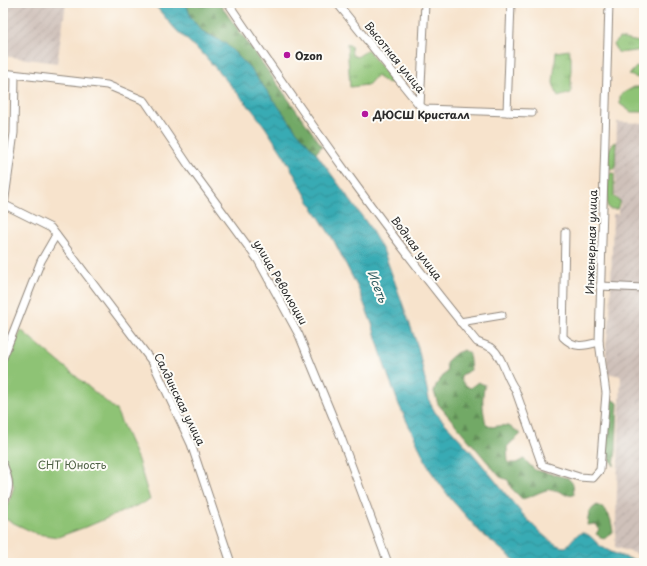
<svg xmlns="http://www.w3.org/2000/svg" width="647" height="566" viewBox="0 0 647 566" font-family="'Playpen Sans',sans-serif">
	<defs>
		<pattern id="industrial-furrows" width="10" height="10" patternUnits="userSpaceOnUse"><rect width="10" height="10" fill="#cfc1ba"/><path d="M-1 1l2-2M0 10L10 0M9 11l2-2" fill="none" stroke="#b2a6a0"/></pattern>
		<pattern id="forest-firs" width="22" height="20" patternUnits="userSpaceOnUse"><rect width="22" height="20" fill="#72a966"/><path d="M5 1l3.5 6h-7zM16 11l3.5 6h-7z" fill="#5e8a54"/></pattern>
		<pattern id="park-tufts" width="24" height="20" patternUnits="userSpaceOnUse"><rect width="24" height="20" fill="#8ec375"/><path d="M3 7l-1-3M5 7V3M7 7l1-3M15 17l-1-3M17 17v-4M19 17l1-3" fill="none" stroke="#749f60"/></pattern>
		<pattern id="water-waves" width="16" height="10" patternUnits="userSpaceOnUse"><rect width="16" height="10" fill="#39abb4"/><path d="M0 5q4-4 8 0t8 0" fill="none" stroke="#308b93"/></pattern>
	</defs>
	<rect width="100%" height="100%" fill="#fdfcf7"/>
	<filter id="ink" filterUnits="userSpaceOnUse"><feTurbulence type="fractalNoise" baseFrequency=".025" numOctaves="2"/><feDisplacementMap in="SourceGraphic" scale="8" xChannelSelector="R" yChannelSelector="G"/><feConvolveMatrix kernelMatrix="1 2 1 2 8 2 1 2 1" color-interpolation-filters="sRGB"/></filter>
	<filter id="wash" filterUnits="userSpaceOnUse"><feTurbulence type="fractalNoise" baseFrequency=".012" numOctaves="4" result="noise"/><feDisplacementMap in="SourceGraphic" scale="16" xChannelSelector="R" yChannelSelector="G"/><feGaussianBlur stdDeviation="0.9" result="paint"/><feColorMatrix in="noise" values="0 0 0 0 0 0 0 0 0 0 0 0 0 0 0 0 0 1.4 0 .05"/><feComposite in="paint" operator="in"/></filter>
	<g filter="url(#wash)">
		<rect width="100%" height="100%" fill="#f7e3cc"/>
		<g fill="url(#industrial-furrows)">
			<path d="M 3,3 L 66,3 L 57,63 L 3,56 Z"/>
			<path d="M 617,122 L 644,123 L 644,556 L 615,547 L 621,376 L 607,373 L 606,345 L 610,317 L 613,214 L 618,214 L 618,208 L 620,207 L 620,201 L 615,196 Z"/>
		</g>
		<g fill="#8ec375" stroke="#5c7750">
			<path d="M 634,87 L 644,87 L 644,112 L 631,112 L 620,104 L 620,95 Z"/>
			<path d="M 616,142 L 615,169 L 610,169 L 608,167 C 608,158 606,147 616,142 Z"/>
			<path d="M 611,173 L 614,173 L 614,197 L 620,201 L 617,209 L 609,209 L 607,205 L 608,175 Z"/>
			<path d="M 21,330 L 116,410 L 138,460 L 150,500 L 91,525 L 58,537 L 37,534 L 3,518 L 14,487 L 3,452 L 3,373 Z"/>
		</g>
		<g fill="url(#forest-firs)" stroke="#4e6a48">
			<path d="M 186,3 L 219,3 L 322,146 L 316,153 L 295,129 L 250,68 L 212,36 L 202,31 L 191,18 Z"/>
			<path d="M 464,350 L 469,353 L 471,370 L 463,374 L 460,378 L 464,384 L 470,388 L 478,382 L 485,385 C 481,398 483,411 486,424 L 492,427 C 507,424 509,425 521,434 L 513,441 L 507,447 L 508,463 L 516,463 L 524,459 L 535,470 L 568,478 L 573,484 L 574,494 L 566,495 C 547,483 542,494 522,499 L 511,488 L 508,480 L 500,477 L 438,404 L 434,392 L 436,385 L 447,371 L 446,362 L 456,353 Z"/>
			<path d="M 611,399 L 618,403 L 616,450 L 614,466 L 605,450 L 608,407 Z"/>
			<path d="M 597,505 C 610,511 611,519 613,532 L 604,539 L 596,534 L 599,529 L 596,524 L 587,525 L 589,511 Z"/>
		</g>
		<g fill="url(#park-tufts)" stroke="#5c7750">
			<path d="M 619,38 L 644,43 L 644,50 L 618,53 L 613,44 Z"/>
			<path d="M 347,44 L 351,46 L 352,55 L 357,57 L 368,50 L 377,62 L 397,82 L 387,83 L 376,76 L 368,85 L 350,87 Z"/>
			<path d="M 569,50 L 571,57 L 571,93 L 558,97 L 553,83 L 556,52 Z"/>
			<path d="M 644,66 L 644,80 L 629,75 L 636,67 Z"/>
		</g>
		<path fill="url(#water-waves)" stroke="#326b70" d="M 153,3 L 186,3 L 191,18 L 202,31 L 225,43 L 250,68 L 295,129 L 316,153 L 369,226 L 384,252 L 418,347 L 430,403 L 435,412 C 451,430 469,448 484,467 C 498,483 546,550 566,547 C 570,543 576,533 582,533 C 591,533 595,543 602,547 C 615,555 630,559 644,562 L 644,563 L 518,563 L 480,532 L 450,498 L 430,470 L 399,405 L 385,367 L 372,324 L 358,288 L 334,241 L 310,203 L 284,156 L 265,127 L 253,111 L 204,55 L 176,30 Z"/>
	</g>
	<g filter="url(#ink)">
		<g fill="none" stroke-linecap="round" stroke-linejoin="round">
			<defs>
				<g id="street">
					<path d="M 228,3 C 307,119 388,234 477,342 C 482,344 488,346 492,348 C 503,357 506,378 515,389 L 542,465 L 579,477 L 593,478 L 600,470 L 606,393 L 599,342 L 609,3"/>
					<path d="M 337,3 L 420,106 L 425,109 L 532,113"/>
					<path d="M 3,73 L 107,85 L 145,101 L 189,166 L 258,260 L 299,335 L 339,432 L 388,563"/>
					<path d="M 420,106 L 425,3"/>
					<path d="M 507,112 L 511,3"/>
					<path d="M 3,204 L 51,228 L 153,363 L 191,444 L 231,563"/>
					<path d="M 4,205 L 14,133 L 15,75"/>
					<path d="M 565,232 L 563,337 C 575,349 584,346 599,342"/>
					<path d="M 600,286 L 644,288"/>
					<path d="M 460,322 L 502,315"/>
					<path d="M 3,358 L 41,261 L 56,235"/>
					<path d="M 3,464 C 10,482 11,487 3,504"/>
				</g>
			</defs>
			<use href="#street" stroke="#91877c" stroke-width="9"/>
			<use href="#street" stroke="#fff" stroke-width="7"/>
		</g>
	</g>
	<g fill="#b5179e" stroke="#fdfcf7" stroke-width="1.5">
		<circle cx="287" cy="55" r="4"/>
		<circle cx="365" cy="114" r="4"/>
	</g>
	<g text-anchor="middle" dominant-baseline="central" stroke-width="4" stroke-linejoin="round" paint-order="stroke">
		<g font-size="11" font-weight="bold" fill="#2b2b2b" stroke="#fdfcf7" text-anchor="start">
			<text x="295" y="55">Ozon</text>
			<text x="373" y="114">ДЮСШ Кристалл</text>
		</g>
		<g font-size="11" fill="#2b2b2b" stroke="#fdfcf7">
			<text transform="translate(395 57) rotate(51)">Высотная улица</text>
			<text transform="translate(591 242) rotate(-88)">Инженерная улица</text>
			<text transform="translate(417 248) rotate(53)">Водная улица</text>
			<text transform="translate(281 282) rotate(60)">улица Революции</text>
			<text transform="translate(180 399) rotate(64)">Салдинская улица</text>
		</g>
		<g font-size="11" fill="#4e6045" stroke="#fdfcf7">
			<text x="72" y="464">СНТ Юность</text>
		</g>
		<g font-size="12" font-style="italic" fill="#315e62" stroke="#fdfcf7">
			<text transform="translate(378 286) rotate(69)">Исеть</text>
		</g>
	</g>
	<rect width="647" height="566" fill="none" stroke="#fdfcf7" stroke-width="16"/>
</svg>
